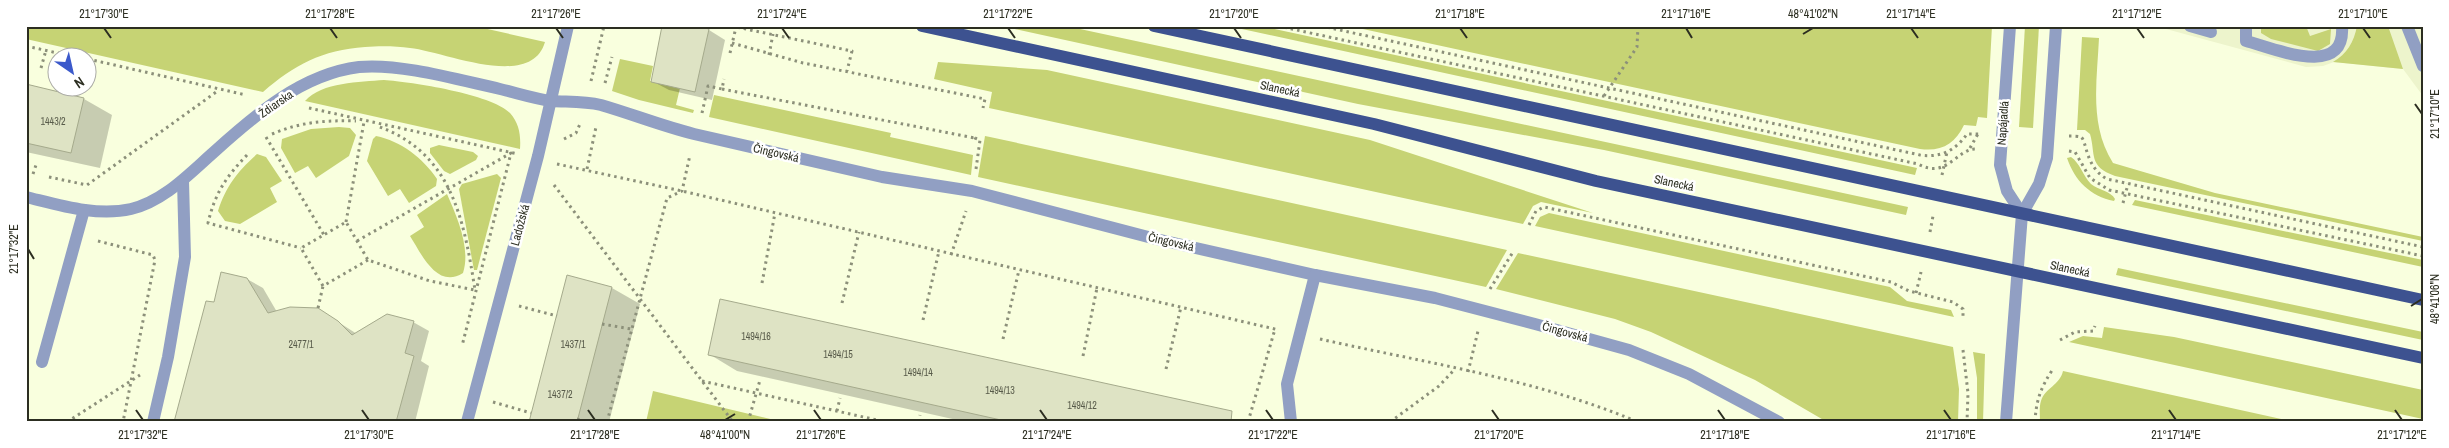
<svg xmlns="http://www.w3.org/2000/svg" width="2449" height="448" viewBox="0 0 2449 448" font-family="'Archivo Narrow',sans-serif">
	<rect width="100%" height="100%" fill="#f9ffde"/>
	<path fill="#edf4cc" d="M 2155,26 L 2423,26 L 2423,96 L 2403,69 L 2334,62 L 2323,66 L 2306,67 Z"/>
	<g fill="#c6d374">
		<path d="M 26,26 L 474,26 L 545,42 C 531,91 443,51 410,48 C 396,46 379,46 365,47 C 322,50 294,65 263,92 L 26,39 Z"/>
		<path d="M 1001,26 L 1066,26 L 1908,207 L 1906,215 L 1604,150 L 1358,104 Z"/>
		<path d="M 1228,26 L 1261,26 L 1917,168 L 1915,175 Z"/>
		<path d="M 1349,26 L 1992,26 L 1987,118 L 1978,117 L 1976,126 L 1964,125 C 1955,144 1941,152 1920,149 Z"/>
		<path d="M 2025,26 L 2039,26 L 2033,128 L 2019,127 Z"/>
		<path d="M 2261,26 L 2306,26 L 2310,36 L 2331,29 L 2330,44 L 2318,51 L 2271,39 L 2261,33 Z"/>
		<path d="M 2357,26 L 2388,26 L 2403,69 L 2333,62 C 2347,54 2354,42 2357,26 Z"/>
		<path d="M 2082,37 L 2099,38 C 2097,81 2089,125 2113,163 L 2215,193 L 2423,237 L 2423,241 L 2115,176 C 2088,166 2096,155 2090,134 L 2085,130 L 2077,130 Z"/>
		<path d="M 620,59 L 653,66 L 650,81 L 680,88 L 676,105 L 694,110 L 693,113 L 639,100 L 612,91 Z"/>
		<path d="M 938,62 L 1047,70 L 1370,140 L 1593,213 L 1541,202 L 1533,206 L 1523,224 L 989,108 L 992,92 L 934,79 Z"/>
		<path d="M 384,80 C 412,82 491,94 510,113 C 519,123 521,135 520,149 L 305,101 C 322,82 360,82 384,80 Z"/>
		<path d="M 714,95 L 891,133 L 890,137 L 973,155 L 971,175 L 709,117 Z"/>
		<path d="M 339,127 L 350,128 L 356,135 L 349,156 L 316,178 L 308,166 L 295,173 L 281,148 L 282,139 L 311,129 Z"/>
		<path d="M 376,136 C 401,141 423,158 437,179 L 436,186 L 409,203 L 400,189 L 388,196 L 367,161 L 373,139 Z"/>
		<path d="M 985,136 L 990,137 L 1507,250 L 1486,287 L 978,177 Z"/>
		<path d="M 439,145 L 473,152 L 478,156 L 476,160 L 450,174 L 444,171 L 430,153 L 430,148 Z"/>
		<path d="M 257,154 L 266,157 L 282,181 L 270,188 L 277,202 L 240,224 L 225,221 L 218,211 C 226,186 237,172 257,154 Z"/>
		<path d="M 2071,157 C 2080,163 2083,176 2091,184 C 2098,190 2111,191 2115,199 L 2114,201 C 2090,196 2075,181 2067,158 Z"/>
		<path d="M 497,174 L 501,178 L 477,270 L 474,270 L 459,189 L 462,184 Z"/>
		<path d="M 447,194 C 457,217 471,248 463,273 C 437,290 421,253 410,236 L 424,227 L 417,215 Z"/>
		<path d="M 2135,200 L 2423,260 L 2423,267 L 2132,205 Z"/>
		<path d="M 1549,213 L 1890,287 L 1907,301 L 1951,310 L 1954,317 L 1535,226 L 1540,217 Z"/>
		<path d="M 1518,253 L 1953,347 L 1959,389 L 1958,422 L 1827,422 L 1755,380 L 1651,332 L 1615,319 L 1496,289 Z"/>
		<path d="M 2118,268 L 2423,332 L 2423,340 L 2116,275 Z"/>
		<path d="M 2104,327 L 2174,337 L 2423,390 L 2423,419 L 2069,342 L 2083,336 L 2102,338 Z"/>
		<path d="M 1973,352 L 1985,354 L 1983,422 L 1977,422 L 1977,378 Z"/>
		<path d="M 2063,371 L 2295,422 L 2040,422 C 2040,415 2039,407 2041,401 C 2045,388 2060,385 2063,371 Z"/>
		<path d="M 653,391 L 783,422 L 646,422 Z"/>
	</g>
	<g fill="#0003">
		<path d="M 691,26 L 709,30 L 725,40 L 712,100 L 669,90 L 652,81 Z"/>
		<path d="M 26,86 L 84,99 L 112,115 L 100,168 L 26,152 Z"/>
		<path d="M 247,279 L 263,288 L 277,312 L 318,309 L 357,334 L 413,322 L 429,331 L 421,361 L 429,366 L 415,422 L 175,422 L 215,303 Z"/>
		<path d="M 612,288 L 640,304 L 609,422 L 530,422 Z"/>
		<path d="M 709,354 L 1209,407 L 1234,422 L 966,422 L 737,371 Z"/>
	</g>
	<g fill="#dee3c4" stroke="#a5aa8c">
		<path d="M 662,26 L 697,26 L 709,29 L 695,92 L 651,82 Z"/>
		<path d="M 26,84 L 84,98 L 71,153 L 26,143 Z"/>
		<path d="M 221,272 L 247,278 L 268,313 L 290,307 L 318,308 L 338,321 L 352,335 L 387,314 L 414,321 L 405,353 L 414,356 L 396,422 L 174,422 L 206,301 L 214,302 Z"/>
		<path d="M 567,275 L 612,287 L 577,422 L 529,422 Z"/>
		<path d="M 720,299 L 1232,411 L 1231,422 L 1010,422 L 708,355 Z"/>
	</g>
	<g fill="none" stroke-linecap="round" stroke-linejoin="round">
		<g stroke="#8c907a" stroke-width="3" stroke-dasharray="2.5 4" stroke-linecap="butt">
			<path d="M 731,26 L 852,51 L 847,71"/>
			<path d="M 1278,26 L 1918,164 C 1947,180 1957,148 1976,149"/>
			<path d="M 1321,26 L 1920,155 C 1940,158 1955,151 1967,134 L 1980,134"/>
			<path d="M 732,43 L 803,63 L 985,99 L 983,108"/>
			<path d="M 26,46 L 80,58"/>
			<path d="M 730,53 L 736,27"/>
			<path d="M 769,55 L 773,34"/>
			<path d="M 88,59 L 246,95"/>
			<path d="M 41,68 L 46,50"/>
			<path d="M 591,81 L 604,26"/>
			<path d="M 605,83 L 612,57"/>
			<path d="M 722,89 L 975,138"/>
			<path d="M 1604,96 L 1637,47 L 1638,26"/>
			<path d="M 309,108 L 518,154"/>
			<path d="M 702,113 L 708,86 L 722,89 L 724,79"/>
			<path d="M 272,134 C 300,122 326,120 356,121"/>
			<path d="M 2069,136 C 2073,136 2078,136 2081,137 C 2087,141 2085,167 2107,179 L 2423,247"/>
			<path d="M 266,137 L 324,235"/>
			<path d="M 564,139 L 576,133 L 580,124"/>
			<path d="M 1970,148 L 1979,132"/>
			<path d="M 2069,151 L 2075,152 L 2090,178 L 2109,190 L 2423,256"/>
			<path d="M 247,155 C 226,177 215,193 208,223 L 301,248"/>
			<path d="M 557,164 L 682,191 L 1279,330"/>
			<path d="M 587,169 L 596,127"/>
			<path d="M 976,169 L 980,140 L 975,138 L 976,134"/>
			<path d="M 33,174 L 36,165"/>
			<path d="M 1942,175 L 1947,152"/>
			<path d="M 49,177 L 87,185 L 219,90"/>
			<path d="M 554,185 L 733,422"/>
			<path d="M 2123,203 L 2128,184"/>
			<path d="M 346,222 L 364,122"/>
			<path d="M 1529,225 L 1536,211 L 1544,207 L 1891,282 L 1909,291 L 1953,302 L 1963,309 L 1963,319"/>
			<path d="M 1930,232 L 1933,216"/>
			<path d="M 98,241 L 153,255 L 155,260 L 123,422"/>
			<path d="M 357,241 L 511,153 L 462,346"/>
			<path d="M 951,255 L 966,211"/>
			<path d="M 368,260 L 323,286 L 301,248 L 346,222 L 368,260 L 430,281 L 475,290 C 464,220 452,152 377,126"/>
			<path d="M 762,283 L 775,213"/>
			<path d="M 1490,289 L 1513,252"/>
			<path d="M 1916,293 L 1921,272"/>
			<path d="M 842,303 L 859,232"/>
			<path d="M 519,306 L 557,316"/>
			<path d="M 318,308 L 323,286"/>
			<path d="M 923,320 L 939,251"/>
			<path d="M 602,324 L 631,329"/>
			<path d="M 1003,339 L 1019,270"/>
			<path d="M 1320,339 C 1426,363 1536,379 1638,422"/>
			<path d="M 2060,340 L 2075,332 L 2093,331 L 2095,326"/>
			<path d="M 1963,350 L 1968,393 L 1967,422"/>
			<path d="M 1083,356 L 1097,288"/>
			<path d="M 1166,369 L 1181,307"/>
			<path d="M 1468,372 L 1478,331"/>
			<path d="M 702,381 L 886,422"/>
			<path d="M 493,402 L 531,413"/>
			<path d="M 837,411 L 840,398"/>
			<path d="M 577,419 L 588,422"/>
			<path d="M 67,422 L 140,375"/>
			<path d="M 607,422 L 667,198 L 682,191 L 690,155"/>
			<path d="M 748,422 L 760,380"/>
			<path d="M 919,422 L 920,415"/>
			<path d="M 1248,422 L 1275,329"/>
			<path d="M 1390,422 L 1439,386 L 1454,370"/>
			<path d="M 2035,422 C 2036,400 2041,387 2053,369"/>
		</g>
		<g stroke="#919fc3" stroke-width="12">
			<path d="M 2010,26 L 2000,165 L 2007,191 L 2022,214"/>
			<path d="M 2190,26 L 2211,32"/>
			<path d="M 2246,26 L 2246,41 C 2273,48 2346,80 2342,26"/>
			<path d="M 2407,26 L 2423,66"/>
			<path d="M 26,197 C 59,205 97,217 131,209 C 164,201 189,174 214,152 C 255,115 302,74 359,67 C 400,63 459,80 500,89 C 517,93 535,99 552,101 C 568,102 584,101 601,105 C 632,114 662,126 694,134 L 882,177 L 972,191 L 1156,239 L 1315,275 L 1435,298 L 1535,324 L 1629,350 L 1689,374 L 1779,422"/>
			<path d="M 42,362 L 84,210"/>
			<path d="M 153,422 L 168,357 L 185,257 L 183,181"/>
			<path d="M 467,422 L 538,156 L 568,26"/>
			<path d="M 1291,422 L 1287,384 L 1315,275"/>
			<path d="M 2006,422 L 2022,214 L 2039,184 L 2047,158 L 2056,26"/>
		</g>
		<g stroke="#3d5290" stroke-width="12">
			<path d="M 922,26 L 1374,124 L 1596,181 L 2423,358"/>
			<path d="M 1154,26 L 2423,300"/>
		</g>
	</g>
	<path fill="none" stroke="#2c2e21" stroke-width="2" d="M 104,28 L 111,38M 330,28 L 337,38M 556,28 L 563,38M 782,28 L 789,38M 1008,28 L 1015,38M 1234,28 L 1241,38M 1460,28 L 1467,38M 1686,28 L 1692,38M 1911,28 L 1918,38M 2137,28 L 2144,38M 2363,28 L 2370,38M 1803,34 L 1813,28M 2415,104 L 2422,114M 28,249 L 34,259M 2411,306 L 2422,299M 136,410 L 143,420M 362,410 L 369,420M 588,410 L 595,420M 814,410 L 821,420M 1040,410 L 1047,420M 1266,410 L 1273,420M 1492,410 L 1499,420M 1718,410 L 1725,420M 1944,410 L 1951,420M 2169,410 L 2176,420M 2395,410 L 2402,420M 725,420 L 735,414"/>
	<g text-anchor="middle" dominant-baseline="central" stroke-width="5" stroke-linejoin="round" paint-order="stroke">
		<g font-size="10" fill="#585b4a">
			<text x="53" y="121">1443/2</text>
			<text x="756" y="336">1494/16</text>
			<text x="301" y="344">2477/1</text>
			<text x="573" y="344">1437/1</text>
			<text x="838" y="354">1494/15</text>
			<text x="918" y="372">1494/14</text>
			<text x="1000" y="390">1494/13</text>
			<text x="560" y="394">1437/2</text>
			<text x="1082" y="405">1494/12</text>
		</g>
		<g font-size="12" fill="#2c2e21" stroke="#fff">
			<text transform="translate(1280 89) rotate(12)">Slanecká</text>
			<text transform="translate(276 104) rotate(-35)">Ždiarska</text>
			<text transform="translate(2003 123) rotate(-86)">Napájadlá</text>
			<text transform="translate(776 153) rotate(13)">Čingovská</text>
			<text transform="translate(1674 183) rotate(12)">Slanecká</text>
			<text transform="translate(520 225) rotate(-75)">Ladožská</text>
			<text transform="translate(1171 242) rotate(13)">Čingovská</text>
			<text transform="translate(2070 269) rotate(12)">Slanecká</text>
			<text transform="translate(1565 332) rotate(15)">Čingovská</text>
		</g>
	</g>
	<rect width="2449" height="448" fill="none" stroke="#ffffff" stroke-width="55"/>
	<g transform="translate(72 72) rotate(146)"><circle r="24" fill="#ffffff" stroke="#ababa6"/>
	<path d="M0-4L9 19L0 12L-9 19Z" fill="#3b59cb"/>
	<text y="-8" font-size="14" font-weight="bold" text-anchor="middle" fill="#2c2e21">N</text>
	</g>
	<rect x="28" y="28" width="2394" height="392" fill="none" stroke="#2c2e21" stroke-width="2"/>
	<g font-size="12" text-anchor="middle" fill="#2c2e21">
		<text x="104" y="18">21°17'30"E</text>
		<text x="330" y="18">21°17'28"E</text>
		<text x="556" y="18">21°17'26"E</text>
		<text x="782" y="18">21°17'24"E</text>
		<text x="1008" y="18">21°17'22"E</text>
		<text x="1234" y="18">21°17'20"E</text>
		<text x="1460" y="18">21°17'18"E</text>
		<text x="1686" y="18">21°17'16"E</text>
		<text x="1813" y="18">48°41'02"N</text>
		<text x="1911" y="18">21°17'14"E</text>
		<text x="2137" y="18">21°17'12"E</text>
		<text x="2363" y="18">21°17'10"E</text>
		<text transform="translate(2435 114) rotate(-90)" y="4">21°17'10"E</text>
		<text transform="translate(14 249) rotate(-90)" y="4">21°17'32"E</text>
		<text transform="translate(2435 299) rotate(-90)" y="4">48°41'06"N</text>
		<text x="143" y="439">21°17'32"E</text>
		<text x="369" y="439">21°17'30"E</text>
		<text x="595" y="439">21°17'28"E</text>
		<text x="725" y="439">48°41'00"N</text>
		<text x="821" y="439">21°17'26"E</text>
		<text x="1047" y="439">21°17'24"E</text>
		<text x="1273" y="439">21°17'22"E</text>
		<text x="1499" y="439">21°17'20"E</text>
		<text x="1725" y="439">21°17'18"E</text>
		<text x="1951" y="439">21°17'16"E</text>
		<text x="2176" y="439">21°17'14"E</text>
		<text x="2402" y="439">21°17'12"E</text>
	</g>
</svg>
